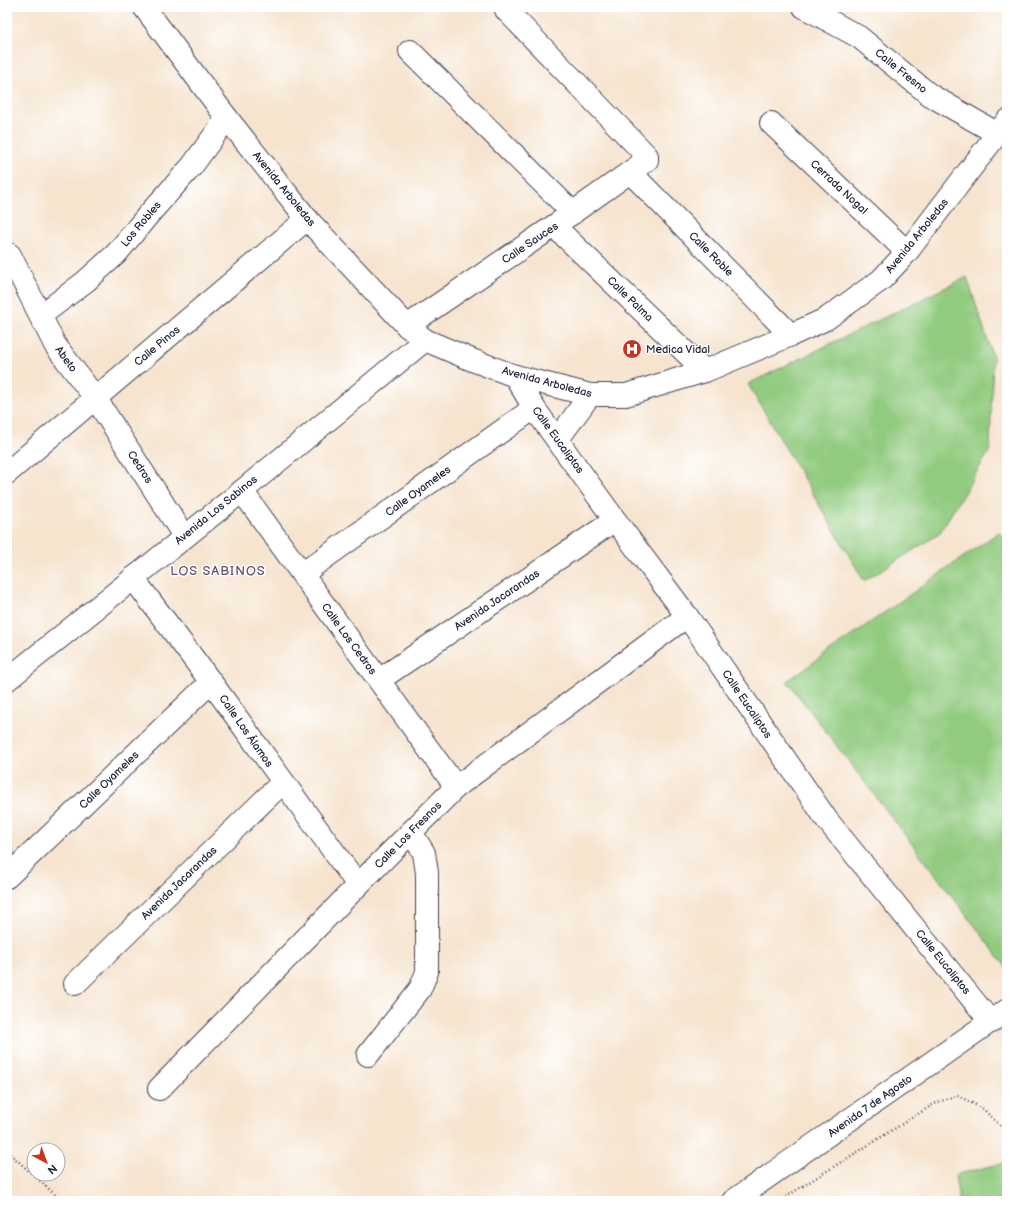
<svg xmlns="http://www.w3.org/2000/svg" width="1014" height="1208" viewBox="0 0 1014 1208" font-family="'Balsamiq Sans',sans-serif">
	<rect width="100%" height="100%" fill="#fff"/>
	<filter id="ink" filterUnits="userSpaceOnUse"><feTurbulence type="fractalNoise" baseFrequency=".025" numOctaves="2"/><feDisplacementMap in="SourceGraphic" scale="8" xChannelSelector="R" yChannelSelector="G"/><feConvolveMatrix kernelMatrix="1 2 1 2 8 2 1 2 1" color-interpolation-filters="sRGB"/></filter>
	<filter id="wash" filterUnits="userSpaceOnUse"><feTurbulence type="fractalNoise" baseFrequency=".012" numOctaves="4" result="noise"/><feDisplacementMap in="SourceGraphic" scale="16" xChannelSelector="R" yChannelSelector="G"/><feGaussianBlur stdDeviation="0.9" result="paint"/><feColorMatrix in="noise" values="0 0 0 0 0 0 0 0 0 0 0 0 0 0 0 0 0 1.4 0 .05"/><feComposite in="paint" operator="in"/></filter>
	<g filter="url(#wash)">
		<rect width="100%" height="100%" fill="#f6e4cf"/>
		<g fill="#91cb7f" stroke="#5a765d">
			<path d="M 967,277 L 993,357 L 990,450 L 939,534 L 864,581 L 748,384 Z"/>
			<path d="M 999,532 L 1007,542 L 1007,968 L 787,681 Z"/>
			<path d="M 1007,1162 L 1007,1201 L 959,1201 L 955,1175 Z"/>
		</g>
	</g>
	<g filter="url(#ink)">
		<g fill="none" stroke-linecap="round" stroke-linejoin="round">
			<defs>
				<g id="street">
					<path d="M 144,7 L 227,118 L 307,219 L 407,326 L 425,340 L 472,360 L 515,376 L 590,395 L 626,395 L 705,371 L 791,335 L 826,319 L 881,280 L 907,252 L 1007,121"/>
					<path d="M 804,7 L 859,37 L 930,95 L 998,134"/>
					<path d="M 410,51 L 573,213"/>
					<path d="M 771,123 L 907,252"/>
					<path d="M 631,173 L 791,335"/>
					<path d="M 554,226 L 705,371"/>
					<path d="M 7,253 L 10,255 L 55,345 L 96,399 L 184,536"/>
					<path d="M 40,316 L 86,281 L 116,254 L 149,214 L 192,166 L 227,118"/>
					<path d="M 407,326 L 554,226 L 647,160 L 647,156 L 506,10"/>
					<path d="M 515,376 L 534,408 L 615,520 L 687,616 L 827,820 L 991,1022"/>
					<path d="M 558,439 L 590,395"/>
					<path d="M 7,473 L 307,219"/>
					<path d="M 242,491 L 456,787"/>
					<path d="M 302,574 L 534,408"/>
					<path d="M 133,578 L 211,682 L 358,885"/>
					<path d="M 7,680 L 242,491 L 425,340"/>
					<path d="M 379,680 L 615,520"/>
					<path d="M 7,877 L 211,682"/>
					<path d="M 75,984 L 283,782"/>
					<path d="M 368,1055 L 420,989 L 427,972 L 427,873 L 424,853 L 411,832"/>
					<path d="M 159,1089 L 358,885 L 456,787 L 687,616"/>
					<path d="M 733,1201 L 1007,1010"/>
				</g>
			</defs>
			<use href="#street" stroke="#423f51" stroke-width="24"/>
			<g stroke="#423f51" stroke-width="2.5" stroke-dasharray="1 3" stroke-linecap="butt">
				<path d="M 7,1151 L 62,1201"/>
				<path d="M 779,1201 L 934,1104 L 957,1095 L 983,1109 L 1007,1132"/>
			</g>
			<use href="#street" stroke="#fff" stroke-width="22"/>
		</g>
	</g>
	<defs>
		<symbol id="hospital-disc" viewBox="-11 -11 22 22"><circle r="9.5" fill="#c8321e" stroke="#fff"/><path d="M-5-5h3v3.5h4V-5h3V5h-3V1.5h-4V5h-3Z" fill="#fff"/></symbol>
	</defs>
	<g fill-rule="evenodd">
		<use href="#hospital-disc" x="621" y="338" width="22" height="22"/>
	</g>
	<g text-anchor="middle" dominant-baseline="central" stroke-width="3" stroke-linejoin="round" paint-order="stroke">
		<g font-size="11" fill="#22223b" stroke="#fff">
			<text transform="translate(901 71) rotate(39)">Calle Fresno</text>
			<text transform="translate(839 187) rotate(43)">Cerrada Nogal</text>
			<text transform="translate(284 189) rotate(51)">Avenida Arboledas</text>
			<text transform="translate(141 224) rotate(-50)">Los Robles</text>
			<text transform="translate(917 236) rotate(-51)">Avenida Arboledas</text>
			<text transform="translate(530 243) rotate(-34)">Calle Sauces</text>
			<text transform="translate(711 254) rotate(45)">Calle Roble</text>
			<text transform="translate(630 299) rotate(44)">Calle Palma</text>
			<text transform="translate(157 346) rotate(-40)">Calle Pinos</text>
			<text transform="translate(66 359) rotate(54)">Abeto</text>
			<text transform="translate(547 382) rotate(15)">Avenida Arboledas</text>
			<text transform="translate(558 440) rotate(54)">Calle Eucaliptos</text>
			<text transform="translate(140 467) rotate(57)">Cedros</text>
			<text transform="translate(418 491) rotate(-36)">Calle Oyameles</text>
			<text transform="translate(216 510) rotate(-39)">Avenida Los Sabinos</text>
			<text transform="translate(497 600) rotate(-34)">Avenida Jacarandas</text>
			<text transform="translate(349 639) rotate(54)">Calle Los Cedros</text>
			<text transform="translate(747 704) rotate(56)">Calle Eucaliptos</text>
			<text transform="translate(246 731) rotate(55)">Calle Los Álamos</text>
			<text transform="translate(109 780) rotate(-44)">Calle Oyameles</text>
			<text transform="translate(408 835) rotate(-45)">Calle Los Fresnos</text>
			<text transform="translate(179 883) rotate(-44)">Avenida Jacarandas</text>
			<text transform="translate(943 962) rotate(51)">Calle Eucaliptos</text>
			<text transform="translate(870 1106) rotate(-35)">Avenida 7 de Agosto</text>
		</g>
		<g font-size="11" fill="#22223b" stroke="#fff" text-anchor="start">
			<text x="646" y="349">Medica Vidal</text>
		</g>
		<g font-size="13" letter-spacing="1" fill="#63506b" stroke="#fff">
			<text x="218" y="571">LOS SABINOS</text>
		</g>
	</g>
	<rect width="1014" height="1208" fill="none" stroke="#fff" stroke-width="24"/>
	<g transform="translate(46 1162) rotate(139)"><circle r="19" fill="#ffffff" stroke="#a7a7b1"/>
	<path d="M0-3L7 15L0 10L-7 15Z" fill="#c8321e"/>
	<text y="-6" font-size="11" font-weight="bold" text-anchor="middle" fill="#22223b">N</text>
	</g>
</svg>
